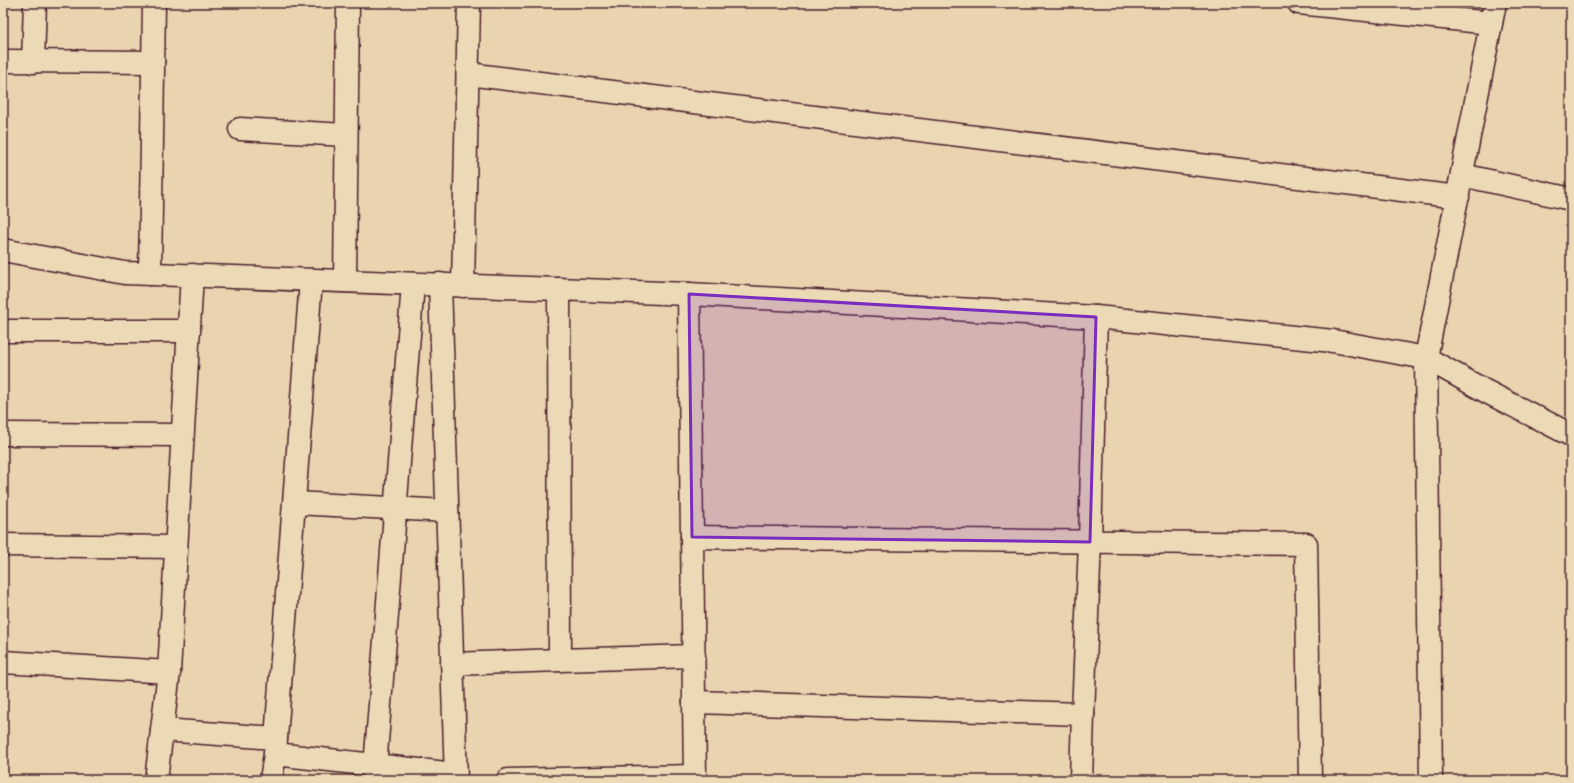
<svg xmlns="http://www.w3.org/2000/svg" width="1574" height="783" viewBox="0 0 1574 783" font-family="Pangolin,sans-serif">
	<rect width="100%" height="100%" fill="#ead4b0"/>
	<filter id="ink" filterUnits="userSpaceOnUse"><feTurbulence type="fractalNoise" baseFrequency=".025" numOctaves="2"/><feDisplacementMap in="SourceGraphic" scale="8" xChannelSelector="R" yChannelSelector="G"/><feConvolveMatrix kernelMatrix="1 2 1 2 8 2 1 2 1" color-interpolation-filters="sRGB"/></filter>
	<g filter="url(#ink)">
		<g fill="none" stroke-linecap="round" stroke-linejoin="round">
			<defs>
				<g id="minor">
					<path d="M 1299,3 L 1491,23"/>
					<path d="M 3,61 L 153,62"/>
					<path d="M 33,62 L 35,3"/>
					<path d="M 468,74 L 1458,197"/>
					<path d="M 240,129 L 346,135"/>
					<path d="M 1462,175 L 1571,199"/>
					<path d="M 150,274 L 154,3"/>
					<path d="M 345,281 L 348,3"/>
					<path d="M 440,284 L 456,780"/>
					<path d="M 463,286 L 469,3"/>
					<path d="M 559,289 L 560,660 L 694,656"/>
					<path d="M 689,294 L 695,780"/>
					<path d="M 3,331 L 189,331"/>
					<path d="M 3,434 L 182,435"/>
					<path d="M 295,503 L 447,511"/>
					<path d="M 692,537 L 1306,544 L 1310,780"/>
					<path d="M 3,545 L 176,547"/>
					<path d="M 3,662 L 169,672"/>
					<path d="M 452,664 L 560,660"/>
					<path d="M 694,702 L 1083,714 L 1081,780"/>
					<path d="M 1083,714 L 1090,542 L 1096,317"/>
					<path d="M 162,730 L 276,738 L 275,754 L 455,774"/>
					<path d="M 276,738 L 311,280"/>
					<path d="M 156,780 L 169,672 L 192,275"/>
					<path d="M 271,780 L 275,754"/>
					<path d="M 374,780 L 413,284"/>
					<path d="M 508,780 L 695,776"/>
					<path d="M 1431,780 L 1426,358 L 1495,3"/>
				</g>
				<path id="tertiary" d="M 3,250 L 125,273 L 689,294 L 1096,317 L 1333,341 L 1426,358 L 1487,392 L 1571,435"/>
			</defs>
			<use href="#minor" stroke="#4a1f2b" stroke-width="25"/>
			<use href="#tertiary" stroke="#4a1f2b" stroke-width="25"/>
			<use href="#minor" stroke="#ecdab7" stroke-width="22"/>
			<use href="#tertiary" stroke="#ecdab7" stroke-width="22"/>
		</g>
	</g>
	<path fill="#7b2cbf" fill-opacity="0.2" stroke="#7b2cbf" stroke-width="3" stroke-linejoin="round" d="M 689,294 L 1096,317 L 1090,542 L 692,537 Z"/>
	<rect width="1574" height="783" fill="none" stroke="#ecdab7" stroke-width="16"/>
	<rect x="8" y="8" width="1558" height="767" fill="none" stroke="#4a1f2b" stroke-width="1.5" filter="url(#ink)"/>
</svg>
